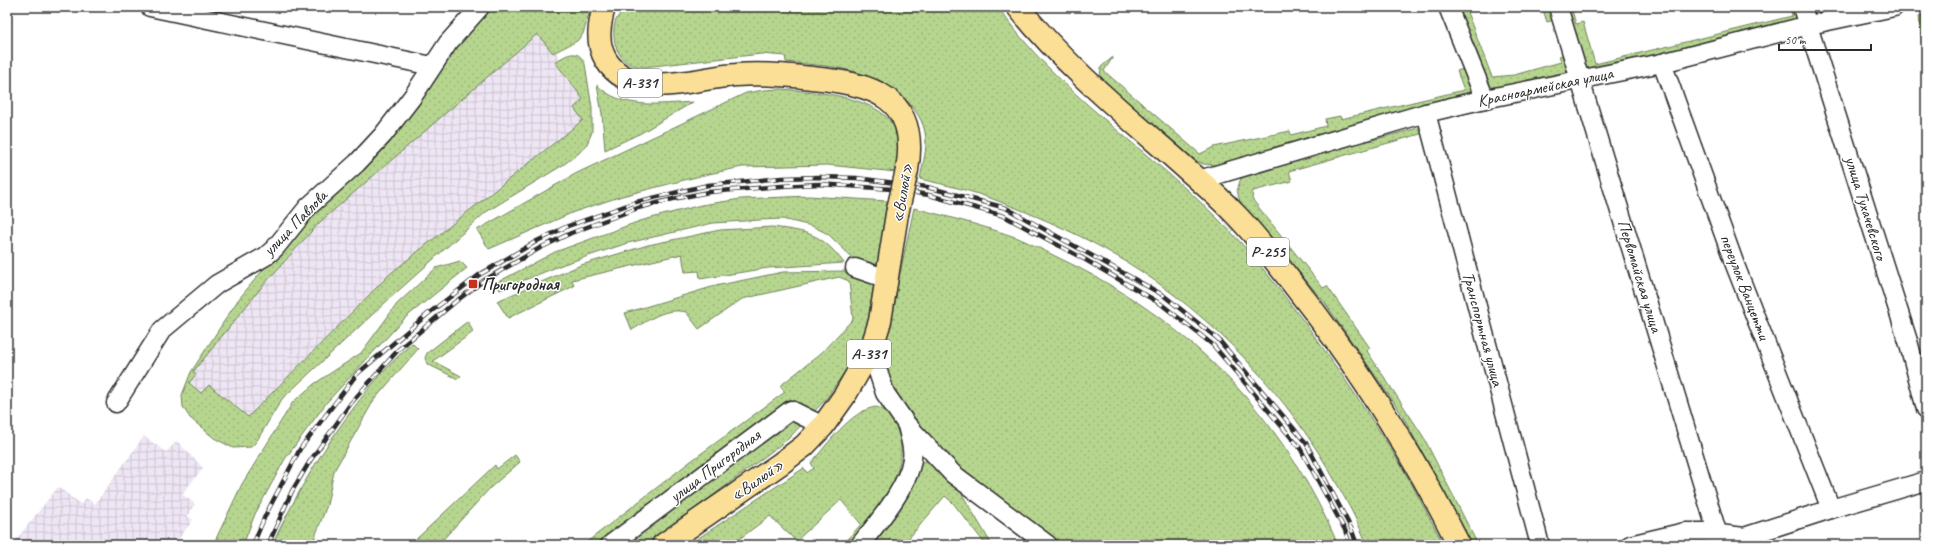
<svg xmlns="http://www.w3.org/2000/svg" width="1933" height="552" viewBox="0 0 1933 552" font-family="Caveat,sans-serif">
	<defs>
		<pattern id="industrial-grid" width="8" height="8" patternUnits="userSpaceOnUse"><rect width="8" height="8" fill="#eee6f4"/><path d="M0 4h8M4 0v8" fill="none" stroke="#ccc5d1"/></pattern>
		<pattern id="grass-dots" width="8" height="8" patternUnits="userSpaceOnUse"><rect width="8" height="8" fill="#b6d68f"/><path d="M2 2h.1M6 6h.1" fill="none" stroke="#9db87c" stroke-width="1.8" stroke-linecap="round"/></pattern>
	</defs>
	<rect width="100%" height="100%" fill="#fff"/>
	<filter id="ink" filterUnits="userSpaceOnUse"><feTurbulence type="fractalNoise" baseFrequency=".025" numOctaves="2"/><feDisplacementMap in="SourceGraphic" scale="8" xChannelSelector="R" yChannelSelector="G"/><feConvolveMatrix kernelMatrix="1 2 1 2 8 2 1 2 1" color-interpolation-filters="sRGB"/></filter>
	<g filter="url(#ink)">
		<g fill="url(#industrial-grid)">
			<path d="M 538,33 L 553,53 L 556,52 L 560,59 L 555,63 L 584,100 L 583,120 L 391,273 L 248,417 L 209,385 L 201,393 L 189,383 L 196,374 L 193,372 L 265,283 L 320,222 Z"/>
			<path d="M 144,436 L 166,452 L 177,441 L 203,468 L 182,494 L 195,504 L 187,516 L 193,520 L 174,545 L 12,545 L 58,487 L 81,504 L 86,498 L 95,504 Z"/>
		</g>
		<g fill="url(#grass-dots)" stroke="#70805d">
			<path d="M 489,7 L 591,7 L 583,34 L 577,41 L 553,53 L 537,34 L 320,222 L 265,283 L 193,372 L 196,374 L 189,383 L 201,393 L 209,385 L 248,417 L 391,273 L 583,120 L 574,108 L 583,99 L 555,62 C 566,55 578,47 585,64 L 592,108 L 592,132 L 587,144 L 579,153 L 563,165 L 486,212 L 388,300 L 282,399 L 256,442 L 251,447 L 233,448 L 214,438 L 190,418 L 183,407 L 182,395 L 191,372 L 238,300 L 291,236 L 355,174 L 428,79 Z"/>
			<path d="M 625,7 L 998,7 C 1056,92 1147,148 1219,220 C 1251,251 1278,288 1305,323 C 1338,369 1371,416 1400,464 C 1416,490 1429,518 1444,545 L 1367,545 C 1357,518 1343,495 1329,470 C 1277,381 1198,302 1108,251 C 1074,232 1035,215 998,201 C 973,191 946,185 920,179 C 922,167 926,154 926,142 C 926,112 898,89 873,78 C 846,66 814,65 786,62 L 785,56 L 761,54 L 644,67 C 640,66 636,66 632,65 C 616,59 610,35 616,20 C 618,16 622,11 625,7 Z"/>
			<path d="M 1455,7 L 1465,7 L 1492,77 L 1514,75 L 1561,62 L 1559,56 L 1564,55 L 1570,74 L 1491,90 Z"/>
			<path d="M 1542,7 L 1550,7 L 1554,20 L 1547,22 Z"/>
			<path d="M 1565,7 L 1571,7 L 1576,24 L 1583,22 L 1595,64 L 1792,16 L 1790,7 L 1797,7 L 1802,22 L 1586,73 Z"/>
			<path d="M 1926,15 L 1926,79 L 1919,16 Z"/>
			<path d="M 1113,57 L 1104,71 L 1200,154 L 1214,147 L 1290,131 L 1291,135 L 1326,126 L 1325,119 L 1340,116 L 1341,119 L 1464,90 L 1457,71 L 1466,68 L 1475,93 L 1215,165 L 1203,164 L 1195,160 L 1100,78 L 1101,67 Z"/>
			<path d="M 597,85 C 622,110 660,104 693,102 L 641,133 L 605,150 L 602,114 Z"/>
			<path d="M 781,89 C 814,92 888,95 898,136 C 901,147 897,161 896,172 L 828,165 L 742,167 L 704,175 L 622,196 L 574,212 L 489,249 L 477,230 L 577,173 L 746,93 L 764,90 Z"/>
			<path d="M 1422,127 L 1424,133 L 1289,171 L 1292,181 L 1253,191 L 1252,199 L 1323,288 L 1327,286 L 1370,348 L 1367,351 L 1423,436 L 1478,545 L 1472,545 L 1401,413 L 1386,391 L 1325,303 L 1240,202 L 1237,190 L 1241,178 L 1258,170 Z"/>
			<path d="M 809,196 L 887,201 L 878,267 L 860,265 L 828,234 L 812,226 L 782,219 L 760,220 L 713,223 L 628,243 L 564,264 L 500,290 L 496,283 L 555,252 L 640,221 L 701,205 L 741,199 Z"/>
			<path d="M 914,208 C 949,217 984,226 1018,238 C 1032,244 1045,251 1059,258 C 1186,318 1283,415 1338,545 L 1056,545 L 1014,509 L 941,452 L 888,382 L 884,366 L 884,348 Z"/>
			<path d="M 773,227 C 809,232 821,233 844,263 L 768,268 L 700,279 L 699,271 L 685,272 L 682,254 L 572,280 L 574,286 L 508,318 L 497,301 L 581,265 L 648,245 L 720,230 Z"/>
			<path d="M 460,261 L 467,268 L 405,318 L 327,402 L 285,459 L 255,514 L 243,545 L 213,545 L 242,484 L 293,402 L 314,384 L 361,353 L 397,304 L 436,268 Z"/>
			<path d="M 845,271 L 875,279 L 866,333 L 848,367 L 826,399 L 788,439 L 647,545 L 583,545 L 691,461 L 785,392 L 780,386 L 820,354 L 853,319 L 849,281 L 839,277 L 742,299 L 699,329 L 686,312 C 665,307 649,320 632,330 L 625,313 L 715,286 L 783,272 Z"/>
			<path d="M 468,321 L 473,332 L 433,361 L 461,376 L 458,379 L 427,364 L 425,358 L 427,353 Z"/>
			<path d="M 412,343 L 418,349 L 374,400 L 334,471 L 327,505 L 312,545 L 273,545 C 277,533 284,521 290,509 C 319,453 364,386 412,343 Z"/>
			<path d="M 876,407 C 886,409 891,416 895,425 C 917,468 873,513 850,545 L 843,545 L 861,524 L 841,500 L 796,541 L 770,516 L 731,545 L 688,545 L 804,468 L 807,473 L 814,468 L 811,463 C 827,445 851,410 876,407 Z"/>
			<path d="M 515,455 L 520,462 L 491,487 L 438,545 L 410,545 L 495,465 L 497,469 Z"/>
			<path d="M 927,460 L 959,489 L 992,545 L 986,545 L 953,503 L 945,496 L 903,545 L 868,545 L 920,463 Z"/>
		</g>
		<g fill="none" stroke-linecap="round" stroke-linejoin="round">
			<defs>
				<g id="minor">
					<path d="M 150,7 L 432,66"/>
					<path d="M 1448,7 L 1485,99"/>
					<path d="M 1558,7 L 1721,545"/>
					<path d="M 1802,7 L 1908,341 L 1926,409"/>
					<path d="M 1662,63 L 1735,265 L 1831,509"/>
					<path d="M 1426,113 L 1540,545"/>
					<path d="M 1199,180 L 1426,113 L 1485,99 L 1662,63 L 1809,25 L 1894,7"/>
					<path d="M 855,268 L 887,279"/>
					<path d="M 871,350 L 885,393 L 907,425 L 953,474 L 1048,545"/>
					<path d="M 116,403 L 162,330 L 217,284 L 266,256 L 275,248 L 308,207 L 357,163 L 383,135 L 413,96 L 448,43 L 480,7"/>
					<path d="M 610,545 L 791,410 L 823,426"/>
					<path d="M 860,545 C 878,522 908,488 912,459 C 914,448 909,436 907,425"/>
					<path d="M 1630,545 L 1685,532 L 1703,532 L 1744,537 L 1831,509 L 1926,481"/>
				</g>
				<g id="highway">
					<path d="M 604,7 C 599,25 596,43 606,60 C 633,103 697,77 736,75 C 762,73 787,75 812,78 C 872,84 920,96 907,170"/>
					<path d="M 1018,7 C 1063,63 1118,109 1172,156 C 1193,175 1215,193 1234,213 C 1256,235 1274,260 1293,284 C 1357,365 1412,452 1459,545"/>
					<path d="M 663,545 L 780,464 L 804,446 L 823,426 L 845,395 L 871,350 L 880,321 L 897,214"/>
				</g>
			</defs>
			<use href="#minor" stroke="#2b2b2b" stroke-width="21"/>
			<use href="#highway" stroke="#2b2b2b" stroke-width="25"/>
			<use href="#minor" stroke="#fff" stroke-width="18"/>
			<use href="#highway" stroke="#fbdf96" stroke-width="22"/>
			<defs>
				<g id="rail">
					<path d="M 253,545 L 265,516 L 300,449 L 357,374 L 429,313 L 479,275 L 537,241 L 568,226 L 636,202 L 708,185 L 782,178 L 819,177 L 856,178 L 927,187 L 1006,208 L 1163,295 L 1218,339 L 1306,443 L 1351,528 L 1357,545"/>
					<path d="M 268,545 L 292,491 L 310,461 L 351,403 L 399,349 L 455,302 L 483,281 L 540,248 L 571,233 L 638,208 L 673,199 L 709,192 L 782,186 L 819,184 L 892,189 L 929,195 L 1004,216 L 1084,259 L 1161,304 L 1213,345 L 1300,448 L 1345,530 L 1350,545"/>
				</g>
			</defs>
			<use href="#rail" stroke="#2b2b2b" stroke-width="4.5"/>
			<use href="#rail" stroke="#fff" stroke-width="3" stroke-dasharray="9" stroke-linecap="butt"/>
			<defs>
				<path id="highway-bridge" d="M 897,214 L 907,170"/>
			</defs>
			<use href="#highway-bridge" stroke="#2b2b2b" stroke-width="25" stroke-linecap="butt"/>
			<use href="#highway-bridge" stroke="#fbdf96" stroke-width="22"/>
		</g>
	</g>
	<rect fill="#c8321e" stroke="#fff" stroke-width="1.5" x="468" y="279" width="10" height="10" rx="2"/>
	<g text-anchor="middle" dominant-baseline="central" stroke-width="3" stroke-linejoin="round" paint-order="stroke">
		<g fill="#fff" stroke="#6b6b6b" stroke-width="1">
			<rect x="618" y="69" width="44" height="28" rx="3"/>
			<rect x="1247" y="238" width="42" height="28" rx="3"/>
			<rect x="847" y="340" width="44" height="28" rx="3"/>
		</g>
		<g font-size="16" font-weight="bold" fill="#2b2b2b">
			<text x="640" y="83">А-331</text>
			<text x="1268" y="252">Р-255</text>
			<text x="869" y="354">А-331</text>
		</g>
		<g font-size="17" fill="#2b2b2b" stroke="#fff">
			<text transform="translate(1545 87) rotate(-12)">Красноармейская улица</text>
			<text transform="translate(902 193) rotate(-80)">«Вилюй»</text>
			<text transform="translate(1866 208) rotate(73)">улица Тухачевского</text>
			<text transform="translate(295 223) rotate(-46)">улица Павлова</text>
			<text transform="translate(1640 276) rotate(73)">Первомайская улица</text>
			<text transform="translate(1745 287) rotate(69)">переулок Ванцетти</text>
			<text transform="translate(1483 329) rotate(75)">Транспортная улица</text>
			<text transform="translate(715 466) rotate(-37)">улица Пригородная</text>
			<text transform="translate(757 480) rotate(-35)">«Вилюй»</text>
		</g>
		<g font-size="17" font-weight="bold" fill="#2b2b2b" stroke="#fff" text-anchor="start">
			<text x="482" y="284">Пригородная</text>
		</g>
	</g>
	<rect width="1933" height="552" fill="none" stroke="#fff" stroke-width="24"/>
	<rect x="12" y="12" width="1909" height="528" fill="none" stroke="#2b2b2b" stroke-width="1.5" filter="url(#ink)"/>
	<path d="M1779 44v6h92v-6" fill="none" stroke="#2b2b2b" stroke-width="2"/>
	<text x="1785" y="44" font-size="12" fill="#2b2b2b" stroke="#ffffff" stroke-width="3" paint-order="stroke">50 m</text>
</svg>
